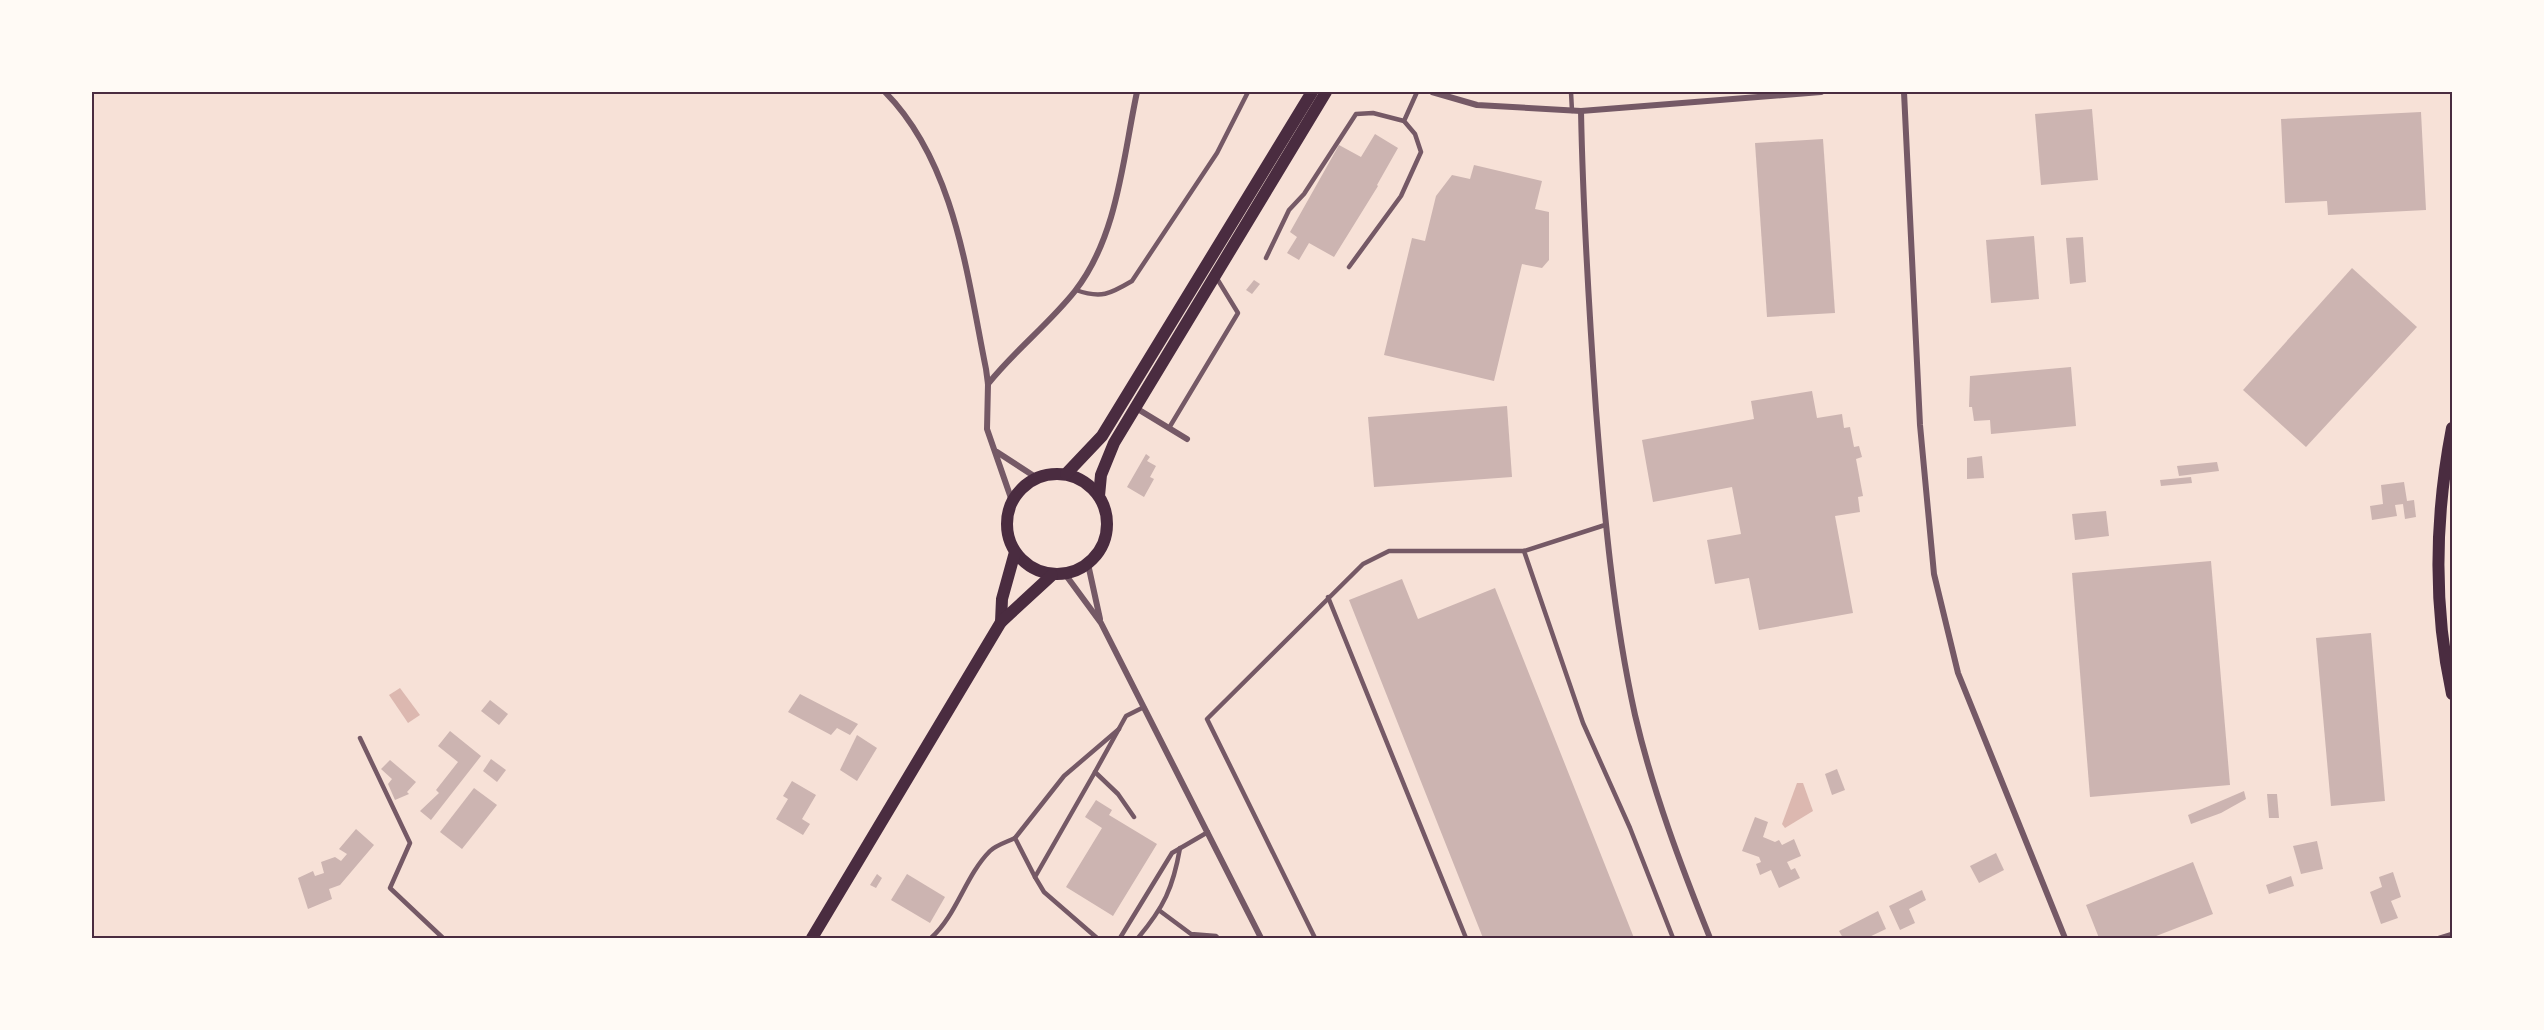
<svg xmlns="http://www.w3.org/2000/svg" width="2544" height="1030" viewBox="0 0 2544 1030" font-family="Signika,sans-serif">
	<rect width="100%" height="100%" fill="#f7e1d7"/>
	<g fill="#dcb8b0">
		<path d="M 400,688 L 420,715 L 408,723 L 389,695 Z"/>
		<path d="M 1797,783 L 1803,783 L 1813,811 L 1785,828 L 1782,824 Z"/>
	</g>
	<g fill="#ccb4b1">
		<path d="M 2092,109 L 2098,180 L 2041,185 L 2035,114 Z"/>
		<path d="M 2421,112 L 2426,210 L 2328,215 L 2327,201 L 2285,203 L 2281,119 Z"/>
		<path d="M 1375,134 L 1398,148 L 1377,185 L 1378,186 L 1334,257 L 1309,243 L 1299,260 L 1287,253 L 1297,237 L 1290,232 L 1339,145 L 1361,157 Z"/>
		<path d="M 1823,139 L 1835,313 L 1767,317 L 1755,143 Z"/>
		<path d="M 1474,165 L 1542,181 L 1535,209 L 1549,212 L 1549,260 L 1542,268 L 1522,264 L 1494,381 L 1384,355 L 1412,238 L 1425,241 L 1436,196 L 1452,175 L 1470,179 Z"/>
		<path d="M 2034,236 L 2039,299 L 1991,303 L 1986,240 Z"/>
		<path d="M 2083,237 L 2086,282 L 2070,284 L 2066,238 Z"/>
		<path d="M 2352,268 L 2417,327 L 2306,447 L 2243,390 Z"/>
		<path d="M 1254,280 L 1260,284 L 1252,294 L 1246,290 Z"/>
		<path d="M 2071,367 L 2076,426 L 1991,434 L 1990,420 L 1974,421 L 1972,407 L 1969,407 L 1970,376 Z"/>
		<path d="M 1812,391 L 1817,418 L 1842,414 L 1844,428 L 1850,427 L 1854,447 L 1859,446 L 1862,457 L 1856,459 L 1863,496 L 1858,497 L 1860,512 L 1835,516 L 1853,613 L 1759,630 L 1749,578 L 1715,584 L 1707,540 L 1741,534 L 1732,487 L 1653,502 L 1642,440 L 1754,419 L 1751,401 Z"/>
		<path d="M 1507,406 L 1512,477 L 1374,487 L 1368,417 Z"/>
		<path d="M 1146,454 L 1150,457 L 1147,461 L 1156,466 L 1150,477 L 1154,479 L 1144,497 L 1127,487 Z"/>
		<path d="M 1982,456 L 1984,478 L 1967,479 L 1967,458 Z"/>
		<path d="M 2217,462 L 2219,471 L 2179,476 L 2177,466 Z"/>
		<path d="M 2191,477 L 2192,483 L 2161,486 L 2160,480 Z"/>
		<path d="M 2404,482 L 2407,501 L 2414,500 L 2416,517 L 2405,519 L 2403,504 L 2395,505 L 2397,516 L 2372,520 L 2370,506 L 2383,504 L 2381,485 Z"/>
		<path d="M 2106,511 L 2109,536 L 2075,540 L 2072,514 Z"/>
		<path d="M 2211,561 L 2230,785 L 2090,797 L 2072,573 Z"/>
		<path d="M 1402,579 L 1418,619 L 1495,588 L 1634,938 L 1483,938 L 1349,600 Z"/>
		<path d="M 2371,633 L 2385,801 L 2331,806 L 2316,638 Z"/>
		<path d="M 800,694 L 858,724 L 850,735 L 837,728 L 831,735 L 788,712 Z"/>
		<path d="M 490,700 L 508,714 L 499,725 L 481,711 Z"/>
		<path d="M 450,731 L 481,756 L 431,820 L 420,811 L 439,793 L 436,790 L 458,762 L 438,746 Z"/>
		<path d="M 857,735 L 877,748 L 857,781 L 840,770 Z"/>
		<path d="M 491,759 L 506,770 L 497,782 L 483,771 Z"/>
		<path d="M 390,760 L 416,782 L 407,792 L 409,794 L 395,800 L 388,784 L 392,779 L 381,769 Z"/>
		<path d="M 1837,769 L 1845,790 L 1832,795 L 1825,774 Z"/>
		<path d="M 792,781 L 816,795 L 802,819 L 810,824 L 803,835 L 776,819 L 788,799 L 783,796 Z"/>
		<path d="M 474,788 L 497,805 L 462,849 L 440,832 Z"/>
		<path d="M 2244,791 L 2246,799 L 2221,813 L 2191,824 L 2188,815 Z"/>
		<path d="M 2267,794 L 2277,794 L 2279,818 L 2269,818 Z"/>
		<path d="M 1096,800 L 1112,810 L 1109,815 L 1157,844 L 1113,916 L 1066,887 L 1102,828 L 1085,817 Z"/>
		<path d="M 1755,817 L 1768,822 L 1763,837 L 1775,842 L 1779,840 L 1782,845 L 1794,839 L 1801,856 L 1787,862 L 1791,870 L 1795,868 L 1800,878 L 1779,888 L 1771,870 L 1760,875 L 1756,864 L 1761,862 L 1759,857 L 1742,851 Z"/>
		<path d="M 356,829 L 374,845 L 340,885 L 329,889 L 332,899 L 308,909 L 298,878 L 313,871 L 315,876 L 324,873 L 321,862 L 335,857 L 341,861 L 347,854 L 339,849 Z"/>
		<path d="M 2317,841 L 2323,869 L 2301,874 L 2293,846 Z"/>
		<path d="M 1996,853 L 2004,870 L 1979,883 L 1970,866 Z"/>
		<path d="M 2193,862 L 2213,914 L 2151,938 L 2099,938 L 2086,905 Z"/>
		<path d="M 2393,872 L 2401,897 L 2391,901 L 2398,918 L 2381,924 L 2370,892 L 2382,887 L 2379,877 Z"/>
		<path d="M 877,874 L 882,878 L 876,888 L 870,885 Z"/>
		<path d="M 907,874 L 945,897 L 930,923 L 891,900 Z"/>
		<path d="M 2291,876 L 2294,886 L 2269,894 L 2266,885 Z"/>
		<path d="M 1922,890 L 1926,900 L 1909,909 L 1915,923 L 1900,930 L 1889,906 Z"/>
		<path d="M 1878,911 L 1886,929 L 1867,938 L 1843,938 L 1839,931 Z"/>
	</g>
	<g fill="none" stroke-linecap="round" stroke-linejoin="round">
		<g stroke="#755966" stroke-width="4.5">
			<path d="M 1571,92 L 1572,111"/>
			<path d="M 1266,258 L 1289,210 L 1304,194 L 1356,114 L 1373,113 L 1404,121"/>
			<path d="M 1349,267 L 1401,196 L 1421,152 L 1415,134 L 1404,121 L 1417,92"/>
			<path d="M 1076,290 C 1101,299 1110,294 1132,281 L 1217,153 L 1248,92"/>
			<path d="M 1169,428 L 1238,313 L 1216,277"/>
			<path d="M 1605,525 L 1524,551 L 1583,723 L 1630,828 L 1673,938"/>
			<path d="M 1328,597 L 1466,938"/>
			<path d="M 360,738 L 410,843 L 390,888 L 443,938"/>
			<path d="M 1095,772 L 1035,877 L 1044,892 L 1097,938"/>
			<path d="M 1134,817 L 1118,794 L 1095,772 L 1126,716 L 1144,707"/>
			<path d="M 1035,877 L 1015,838 L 1064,776 L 1119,729"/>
			<path d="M 1160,911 L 1191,934 L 1216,936 L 1218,938"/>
			<path d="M 931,938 C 957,915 965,876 990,851 C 996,845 1007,842 1015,838"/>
			<path d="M 1120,938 L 1172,853 L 1208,832"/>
			<path d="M 1138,938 C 1164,907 1173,888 1180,848"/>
			<path d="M 1315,938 L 1207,719 L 1363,564 L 1389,551 L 1524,551"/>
			<path d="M 2439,938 L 2452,934"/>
		</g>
		<g stroke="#755966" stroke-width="6">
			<path d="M 885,92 C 955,163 967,275 986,369 L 988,384 L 987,429 L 1012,501"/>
			<path d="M 1432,92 L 1477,105 L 1581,111 L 1821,92"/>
			<path d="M 1904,92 L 1920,425 L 1934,574 L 1958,673 L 2065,938"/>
			<path d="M 1581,111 C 1583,211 1589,310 1596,410 C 1604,512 1613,615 1635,715 C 1653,792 1681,866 1710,938"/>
			<path d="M 988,384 C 1015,350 1049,324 1075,291 C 1118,236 1123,157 1137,92"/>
			<path d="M 1136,408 L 1187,439"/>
			<path d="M 997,452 L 1037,478"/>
			<path d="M 1088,564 L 1100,619"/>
			<path d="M 1065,574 L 1101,623 L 1261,938"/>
		</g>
		<g stroke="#4a2c40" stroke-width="12">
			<path d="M 2452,428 C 2435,516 2433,606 2452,694"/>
			<circle cx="1057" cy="524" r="50"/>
			<path d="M 1066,474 L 1102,436 L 1312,92"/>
			<path d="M 1099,496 L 1101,475 L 1114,443 L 1326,92"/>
			<path d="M 1001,622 L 1002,599 L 1015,552"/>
			<path d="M 812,938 L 1001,622 L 1052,575"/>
		</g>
	</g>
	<rect width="2544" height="1030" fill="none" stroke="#fffaf5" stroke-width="186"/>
	<rect x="93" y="93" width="2358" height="844" fill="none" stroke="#4a2c40" stroke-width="2"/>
</svg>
